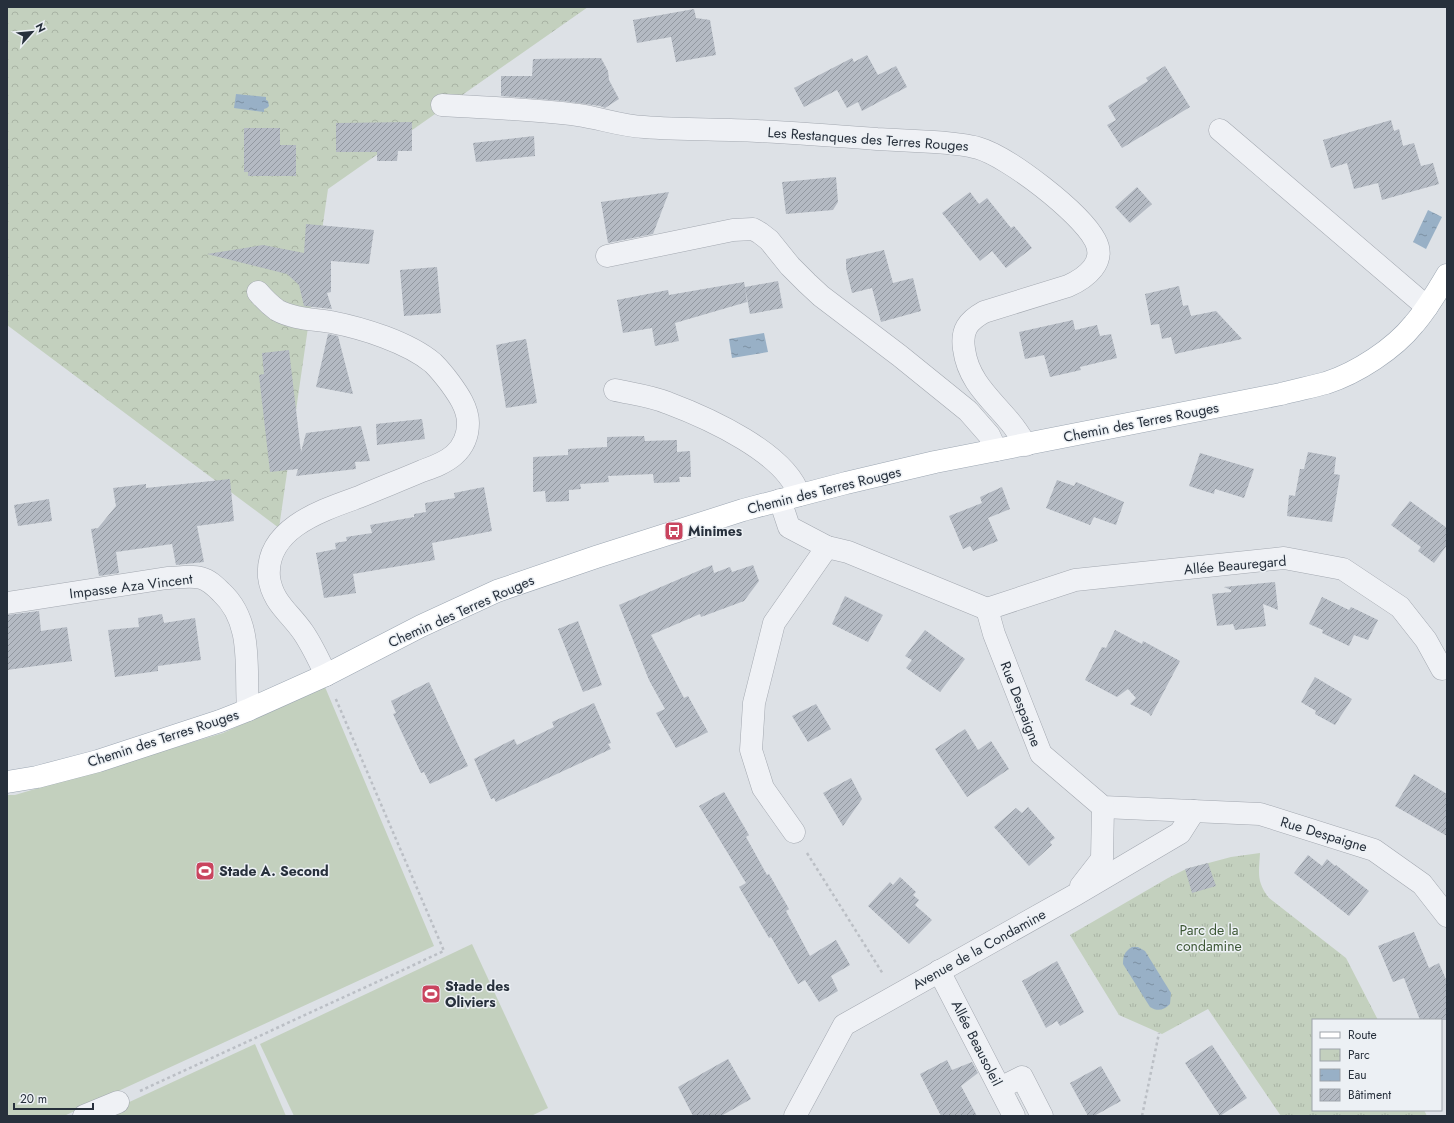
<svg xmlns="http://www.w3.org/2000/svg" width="1454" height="1123" viewBox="0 0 1454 1123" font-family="Jost,sans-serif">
	<defs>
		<pattern id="forest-crowns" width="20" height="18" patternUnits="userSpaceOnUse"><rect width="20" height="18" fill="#c3d0be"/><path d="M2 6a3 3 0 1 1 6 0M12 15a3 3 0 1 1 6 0" fill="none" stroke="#a8b3a4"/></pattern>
		<pattern id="park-tufts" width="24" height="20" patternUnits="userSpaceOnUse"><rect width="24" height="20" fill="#c3d0be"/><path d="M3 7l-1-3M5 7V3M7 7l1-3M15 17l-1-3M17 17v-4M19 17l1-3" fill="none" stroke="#a8b3a4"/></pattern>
		<pattern id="water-ripples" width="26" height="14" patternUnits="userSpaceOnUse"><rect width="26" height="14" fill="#98b0c6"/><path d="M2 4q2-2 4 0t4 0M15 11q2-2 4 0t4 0" fill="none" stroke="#7c90a2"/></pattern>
		<pattern id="building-hatch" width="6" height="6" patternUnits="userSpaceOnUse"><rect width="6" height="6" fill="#b4bac3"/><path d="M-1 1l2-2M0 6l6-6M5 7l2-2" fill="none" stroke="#9298a0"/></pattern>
	</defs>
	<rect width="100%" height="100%" fill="#dde1e6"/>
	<path fill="url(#forest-crowns)" d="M 7,7 L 588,7 L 328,189 L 279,528 L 7,325 Z"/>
	<path fill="url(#park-tufts)" d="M 1260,853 C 1259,873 1256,881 1269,898 L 1346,958 L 1378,1020 L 1313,1020 L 1313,1110 L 1424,1110 L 1427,1116 L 1281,1116 L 1208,1009 L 1162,1034 L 1119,1015 L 1070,935 L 1168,878 L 1186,869 L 1231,857 Z"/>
	<g fill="#c3d0be">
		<path d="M 325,687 L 434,946 L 64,1116 L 7,1116 L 7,795 L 15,795 L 223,733 Z"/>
		<path d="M 472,944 L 548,1108 L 531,1116 L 294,1116 L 260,1044 Z"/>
		<path d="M 255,1044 L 286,1116 L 99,1116 Z"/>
	</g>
	<g fill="url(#water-ripples)">
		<path d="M 236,94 L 266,97 L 266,100 L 268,101 L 269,106 L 267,108 L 264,109 L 264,112 L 234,108 Z"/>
		<path d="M 1428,210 L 1442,217 L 1426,249 L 1413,242 Z"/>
		<path d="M 764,333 L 768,352 L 732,358 L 729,339 Z"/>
		<path d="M 1132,947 L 1138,947 L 1145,951 L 1171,993 L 1170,1004 C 1164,1010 1158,1012 1150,1007 L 1123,964 C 1123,956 1124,952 1132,947 Z"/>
	</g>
	<g fill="url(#building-hatch)">
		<path d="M 694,9 L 696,18 L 710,20 L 716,55 L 676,62 L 671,37 L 637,43 L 633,20 Z"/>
		<path d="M 867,55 L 878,75 L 896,66 L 907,87 L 862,111 L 858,102 L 847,108 L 837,90 L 804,107 L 794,88 L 852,58 L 854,62 Z"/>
		<path d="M 601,58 L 608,71 L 609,80 L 619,99 L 605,108 L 600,106 L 563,101 L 501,96 L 501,76 L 532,76 L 533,59 Z"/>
		<path d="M 1165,66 L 1190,107 L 1122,148 L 1107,125 L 1116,120 L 1108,106 L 1148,81 L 1146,78 Z"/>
		<path d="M 1391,120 L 1394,131 L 1399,129 L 1403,146 L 1414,143 L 1421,166 L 1433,163 L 1439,184 L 1382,200 L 1378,183 L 1354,189 L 1347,163 L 1331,168 L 1323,140 Z"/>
		<path d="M 412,122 L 412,151 L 398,151 L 397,161 L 377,161 L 377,152 L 336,152 L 336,123 Z"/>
		<path d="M 244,128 L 280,128 L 280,145 L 296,145 L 296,176 L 248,176 L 248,172 L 244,172 Z"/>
		<path d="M 534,136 L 535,156 L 476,162 L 473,143 Z"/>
		<path d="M 836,177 L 838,202 L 833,210 L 786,214 L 782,182 Z"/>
		<path d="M 1137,187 L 1152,204 L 1130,223 L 1115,207 Z"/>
		<path d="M 669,192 L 653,234 L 608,243 L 601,202 Z"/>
		<path d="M 970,192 L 979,204 L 987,198 L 1011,228 L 1014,226 L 1032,248 L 1006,268 L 992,251 L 980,261 L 942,213 Z"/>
		<path d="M 306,224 L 374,230 L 369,264 L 331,261 L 331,292 L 327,293 L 332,309 L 304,306 L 299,285 L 287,274 L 207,254 L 263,245 L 304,253 Z"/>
		<path d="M 884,250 L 893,283 L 913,278 L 921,311 L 881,322 L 872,288 L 852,293 L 846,268 L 846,259 Z"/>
		<path d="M 437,267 L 441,313 L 404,316 L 400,270 Z"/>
		<path d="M 778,281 L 783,308 L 750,314 L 745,288 L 747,302 L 675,323 L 679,341 L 655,346 L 652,328 L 623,333 L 617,300 L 668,290 L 669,295 L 744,282 L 745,287 Z"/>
		<path d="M 1179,286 L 1183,306 L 1188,305 L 1191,316 L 1216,311 L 1242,339 L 1175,354 L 1171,337 L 1162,339 L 1159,324 L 1151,325 L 1145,294 Z"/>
		<path d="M 1073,320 L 1075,330 L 1097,325 L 1100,336 L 1111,334 L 1117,358 L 1080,367 L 1081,370 L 1050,377 L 1044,355 L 1025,359 L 1019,332 Z"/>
		<path d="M 328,334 L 338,336 L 353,394 L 316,387 Z"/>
		<path d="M 526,339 L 537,403 L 506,408 L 496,345 Z"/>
		<path d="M 289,350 L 301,452 L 306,433 L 361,426 L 370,461 L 355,462 L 356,469 L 296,476 L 298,469 L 270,472 L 259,375 L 264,374 L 262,353 Z"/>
		<path d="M 422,419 L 425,439 L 377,445 L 376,424 Z"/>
		<path d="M 644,436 L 645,441 L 677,440 L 677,452 L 690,451 L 691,477 L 679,477 L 680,482 L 654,483 L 653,474 L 608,476 L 609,482 L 580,484 L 581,489 L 569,490 L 569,501 L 546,502 L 545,491 L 533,492 L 533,457 L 568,455 L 568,449 L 607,447 L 607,437 Z"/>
		<path d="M 1308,452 L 1336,457 L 1334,474 L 1340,475 L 1332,522 L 1287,516 L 1289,495 L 1295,496 L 1300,469 L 1304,469 Z"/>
		<path d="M 1200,453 L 1254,469 L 1244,498 L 1215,489 L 1214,494 L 1189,486 Z"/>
		<path d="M 230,479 L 234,521 L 197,526 L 204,562 L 176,565 L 172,544 L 116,552 L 119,573 L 99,576 L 91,529 L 98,528 L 116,506 L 113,488 L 146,484 L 146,488 Z"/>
		<path d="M 1057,480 L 1074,486 L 1076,482 L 1124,502 L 1116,525 L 1094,517 L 1090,525 L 1046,508 Z"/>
		<path d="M 484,487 L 492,531 L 432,543 L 435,560 L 353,574 L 356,593 L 324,598 L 316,553 L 336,549 L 335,543 L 347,541 L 346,537 L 372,533 L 370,525 L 414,517 L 414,514 L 426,512 L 425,503 L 455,498 L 454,493 Z"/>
		<path d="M 1002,487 L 1010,509 L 988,518 L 998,541 L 973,551 L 970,546 L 963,549 L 949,516 L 982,503 L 980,497 Z"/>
		<path d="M 49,499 L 52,521 L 18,526 L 14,505 Z"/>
		<path d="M 1410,501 L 1447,528 L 1447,545 L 1434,563 L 1418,551 L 1421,547 L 1391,525 Z"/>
		<path d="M 712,565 L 714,573 L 730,567 L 732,572 L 753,565 L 759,581 L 744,601 L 701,617 L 700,614 L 651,635 L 684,698 L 688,696 L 708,732 L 676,748 L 656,713 L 665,709 L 649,680 L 619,605 Z"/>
		<path d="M 1275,582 L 1278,610 L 1263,604 L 1266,626 L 1235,630 L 1233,624 L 1217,626 L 1212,594 L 1231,592 L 1231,590 L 1224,587 Z"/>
		<path d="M 845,596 L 883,615 L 868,642 L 832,624 Z"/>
		<path d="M 1322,597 L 1349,610 L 1351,607 L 1378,620 L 1368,640 L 1354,635 L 1349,646 L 1322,633 L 1323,630 L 1309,624 Z"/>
		<path d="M 39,611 L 41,631 L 67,627 L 72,661 L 7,670 L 7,615 Z"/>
		<path d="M 162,614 L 164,623 L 195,618 L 201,660 L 158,666 L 158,671 L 115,677 L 108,630 L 139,627 L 138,618 Z"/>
		<path d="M 578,621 L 602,685 L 583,692 L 558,629 Z"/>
		<path d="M 925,630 L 965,659 L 940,692 L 906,668 L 912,660 L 905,656 Z"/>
		<path d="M 1115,630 L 1142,644 L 1143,641 L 1180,661 L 1151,716 L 1148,713 L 1130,704 L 1136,698 L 1128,689 L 1117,697 L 1085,680 L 1102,647 L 1106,648 Z"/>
		<path d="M 1315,677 L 1352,699 L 1335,725 L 1315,714 L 1316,711 L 1301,702 Z"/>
		<path d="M 429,682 L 468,766 L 430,784 L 424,772 L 421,773 L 393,714 L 396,713 L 391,701 Z"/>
		<path d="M 594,703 L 611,743 L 608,744 L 611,749 L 496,802 L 494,798 L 491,799 L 474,759 L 514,739 L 517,745 L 554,727 L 552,722 Z"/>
		<path d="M 816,704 L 831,729 L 808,742 L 792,716 Z"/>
		<path d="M 965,729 L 978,750 L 991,741 L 1009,769 L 967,797 L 935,749 Z"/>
		<path d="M 1414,774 L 1447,794 L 1447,836 L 1395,806 Z"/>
		<path d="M 851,778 L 862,799 L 843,826 L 823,793 Z"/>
		<path d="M 724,792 L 749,835 L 746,837 L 767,875 L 769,874 L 789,909 L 786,911 L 810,956 L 836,940 L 850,965 L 831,976 L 838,991 L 819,1002 L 805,980 L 798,984 L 771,937 L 769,938 L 739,887 L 746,883 L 699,806 Z"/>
		<path d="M 1028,807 L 1055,838 L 1050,842 L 1052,845 L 1029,866 L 994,827 L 1016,808 L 1022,813 Z"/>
		<path d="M 1308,855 L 1322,866 L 1327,859 L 1335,866 L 1336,865 L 1369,891 L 1349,916 L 1294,873 Z"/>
		<path d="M 1208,863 L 1216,886 L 1192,893 L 1185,869 Z"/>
		<path d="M 900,877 L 916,892 L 913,895 L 919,900 L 915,905 L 932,920 L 909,944 L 868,906 L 890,882 L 893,885 Z"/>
		<path d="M 1414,932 L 1429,968 L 1439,963 L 1447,982 L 1447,1020 L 1420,1020 L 1404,978 L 1393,982 L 1378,946 Z"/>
		<path d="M 1057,961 L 1084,1012 L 1060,1026 L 1057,1021 L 1046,1028 L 1022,981 Z"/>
		<path d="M 1212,1045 L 1247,1098 L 1220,1116 L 1185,1063 Z"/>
		<path d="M 728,1059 L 751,1099 L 721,1116 L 693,1116 L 678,1087 Z"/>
		<path d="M 947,1060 L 952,1070 L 972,1062 L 978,1073 L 961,1086 L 977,1116 L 941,1116 L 920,1074 Z"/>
		<path d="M 1101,1066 L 1121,1101 L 1094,1116 L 1088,1116 L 1070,1083 Z"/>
	</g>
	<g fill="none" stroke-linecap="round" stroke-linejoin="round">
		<defs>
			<g id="minor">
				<path d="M 442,105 C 487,108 533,109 578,115 C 600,118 621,126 644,127 C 682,130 719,129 757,131 C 797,133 837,136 877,139 C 896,140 915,141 934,142 C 949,143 964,144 978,148 C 1009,157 1080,212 1095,240 C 1107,262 1086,278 1068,286 L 984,312 C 968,321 961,330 964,349 C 968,381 991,399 1010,422 C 1016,429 1021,437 1026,445"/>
				<path d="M 1220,130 L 1427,307"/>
				<path d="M 607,256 L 733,230 L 753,229 L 760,233 L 769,240 L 790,266 L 807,283 L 821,296 L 900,356 L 968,411 L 989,435 L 996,450"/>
				<path d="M 258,292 C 264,299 270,305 277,310 C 293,319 313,319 331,322 C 362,328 408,342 433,363 C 439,369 444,375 450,383 C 458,394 468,408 468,423 C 468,436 463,447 454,455 C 445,463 433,467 422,471 C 401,480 380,488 359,497 C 323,510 265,528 269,577 C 272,602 290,613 303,632 C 312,645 319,660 326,675"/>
				<path d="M 615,390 C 633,394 651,396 668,403 C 708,418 786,453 799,495"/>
				<path d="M 780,500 L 789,527 L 827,547 L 848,552 L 987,609 L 994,634 L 1041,754 L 1103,807 L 1260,814 L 1374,850 L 1422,884 L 1447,916"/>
				<path d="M 7,603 L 167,578 C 178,578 190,575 201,578 C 209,580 215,586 221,592 C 254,622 245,669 248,710"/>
				<path d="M 987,609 L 1075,580 L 1284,558 L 1343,569 L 1400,607 L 1426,640 L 1442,669"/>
				<path d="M 794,832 L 763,788 L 751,750 L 754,703 L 774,623 L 827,547"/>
				<path d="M 1081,886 L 1102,859 L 1103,807"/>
				<path d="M 939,971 L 1014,1116"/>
				<path d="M 1000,1088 L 1022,1077 L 1042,1116"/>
				<path d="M 84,1116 L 118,1102"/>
				<path d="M 795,1116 L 844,1025 L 1075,895 L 1180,833 L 1194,811"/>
			</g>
			<path id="major" d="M 7,782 L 37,777 L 98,761 L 220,721 L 248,710 L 326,675 L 421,626 L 497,591 L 596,557 L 743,510 L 846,483 L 935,462 L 1281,394 C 1296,390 1311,387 1326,383 C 1357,373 1394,349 1414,324 C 1427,309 1437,292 1447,275"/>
		</defs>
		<use href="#minor" stroke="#a3a8b0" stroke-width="23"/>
		<use href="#major" stroke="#9ca6b2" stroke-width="23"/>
		<g stroke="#bbbfc5" stroke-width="2.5" stroke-dasharray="3 3" stroke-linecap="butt">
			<path d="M 807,853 L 883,974"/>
			<path d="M 140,1091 L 444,951 L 335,697"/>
			<path d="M 1142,1116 L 1159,1033"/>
		</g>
		<use href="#minor" stroke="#eff1f5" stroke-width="22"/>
		<use href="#major" stroke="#fff" stroke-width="22"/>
	</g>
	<defs>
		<symbol id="bus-square" viewBox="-11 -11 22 22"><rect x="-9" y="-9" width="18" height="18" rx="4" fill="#c9445e" stroke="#ecf0f4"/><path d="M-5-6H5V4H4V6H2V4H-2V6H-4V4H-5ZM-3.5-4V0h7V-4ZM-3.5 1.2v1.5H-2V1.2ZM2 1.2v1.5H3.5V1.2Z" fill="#fff"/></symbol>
		<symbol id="stadium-square" viewBox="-11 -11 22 22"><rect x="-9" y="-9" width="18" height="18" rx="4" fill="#c9445e" stroke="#ecf0f4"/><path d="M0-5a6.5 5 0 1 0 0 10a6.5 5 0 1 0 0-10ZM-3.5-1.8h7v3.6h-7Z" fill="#fff"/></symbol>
	</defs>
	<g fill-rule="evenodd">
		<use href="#bus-square" x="663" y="520" width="22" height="22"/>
		<use href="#stadium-square" x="194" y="860" width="22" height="22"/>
		<use href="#stadium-square" x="420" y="983" width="22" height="22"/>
	</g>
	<g text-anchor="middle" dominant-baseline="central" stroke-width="3" stroke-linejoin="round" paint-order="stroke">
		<g font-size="14" fill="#27303c" stroke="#ecf0f4">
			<text transform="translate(868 139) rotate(4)">Les Restanques des Terres Rouges</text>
			<text transform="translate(1141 422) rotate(-11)">Chemin des Terres Rouges</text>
			<text transform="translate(824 490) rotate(-14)">Chemin des Terres Rouges</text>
			<text transform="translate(1235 565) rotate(-5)">Allée Beauregard</text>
			<text transform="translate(131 586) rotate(-7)">Impasse Aza Vincent</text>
			<text transform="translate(461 611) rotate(-24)">Chemin des Terres Rouges</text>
			<text transform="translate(1021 704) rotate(69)">Rue Despaigne</text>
			<text transform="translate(163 738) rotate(-18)">Chemin des Terres Rouges</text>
			<text transform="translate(1324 834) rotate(17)">Rue Despaigne</text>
			<text transform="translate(979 949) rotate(-29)">Avenue de la Condamine</text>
			<text transform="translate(977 1043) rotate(63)">Allée Beausoleil</text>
		</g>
		<g font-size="14" font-weight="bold" fill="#27303c" stroke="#ecf0f4" text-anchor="start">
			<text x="688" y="531">Minimes</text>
			<text x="219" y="871">Stade A. Second</text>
			<text x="445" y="986">Stade des<tspan x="445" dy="16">Oliviers</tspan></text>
		</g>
		<g font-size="14" fill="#3d5735" stroke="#ecf0f4">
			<text x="1209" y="930">Parc de la<tspan x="1209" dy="16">condamine</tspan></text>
		</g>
	</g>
	<rect width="1454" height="1123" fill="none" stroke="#27303c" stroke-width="16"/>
	<rect x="1312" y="1019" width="130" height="92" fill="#ecf0f4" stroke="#9da3aa"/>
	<rect x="1320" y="1032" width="20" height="6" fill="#ffffff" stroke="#9da3aa"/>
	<text x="1348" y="1039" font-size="12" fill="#27303c">Route</text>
	<rect x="1320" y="1049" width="20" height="12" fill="url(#park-tufts)" stroke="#9da3aa"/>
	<text x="1348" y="1059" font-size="12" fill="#27303c">Parc</text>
	<rect x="1320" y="1069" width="20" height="12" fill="url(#water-ripples)" stroke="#9da3aa"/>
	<text x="1348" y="1079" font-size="12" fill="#27303c">Eau</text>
	<rect x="1320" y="1089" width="20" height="12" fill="url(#building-hatch)" stroke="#9da3aa"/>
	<text x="1348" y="1099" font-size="12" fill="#27303c">Bâtiment</text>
	<g transform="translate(32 32) rotate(63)" stroke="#ecf0f4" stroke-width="3" paint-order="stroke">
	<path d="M0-3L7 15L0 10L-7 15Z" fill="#27303c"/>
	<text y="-6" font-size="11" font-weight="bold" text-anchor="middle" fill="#27303c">N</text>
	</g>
	<path d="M14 1103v6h79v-6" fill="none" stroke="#27303c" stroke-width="2"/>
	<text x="20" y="1103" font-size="12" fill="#27303c" stroke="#ecf0f4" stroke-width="3" paint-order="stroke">20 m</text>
</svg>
